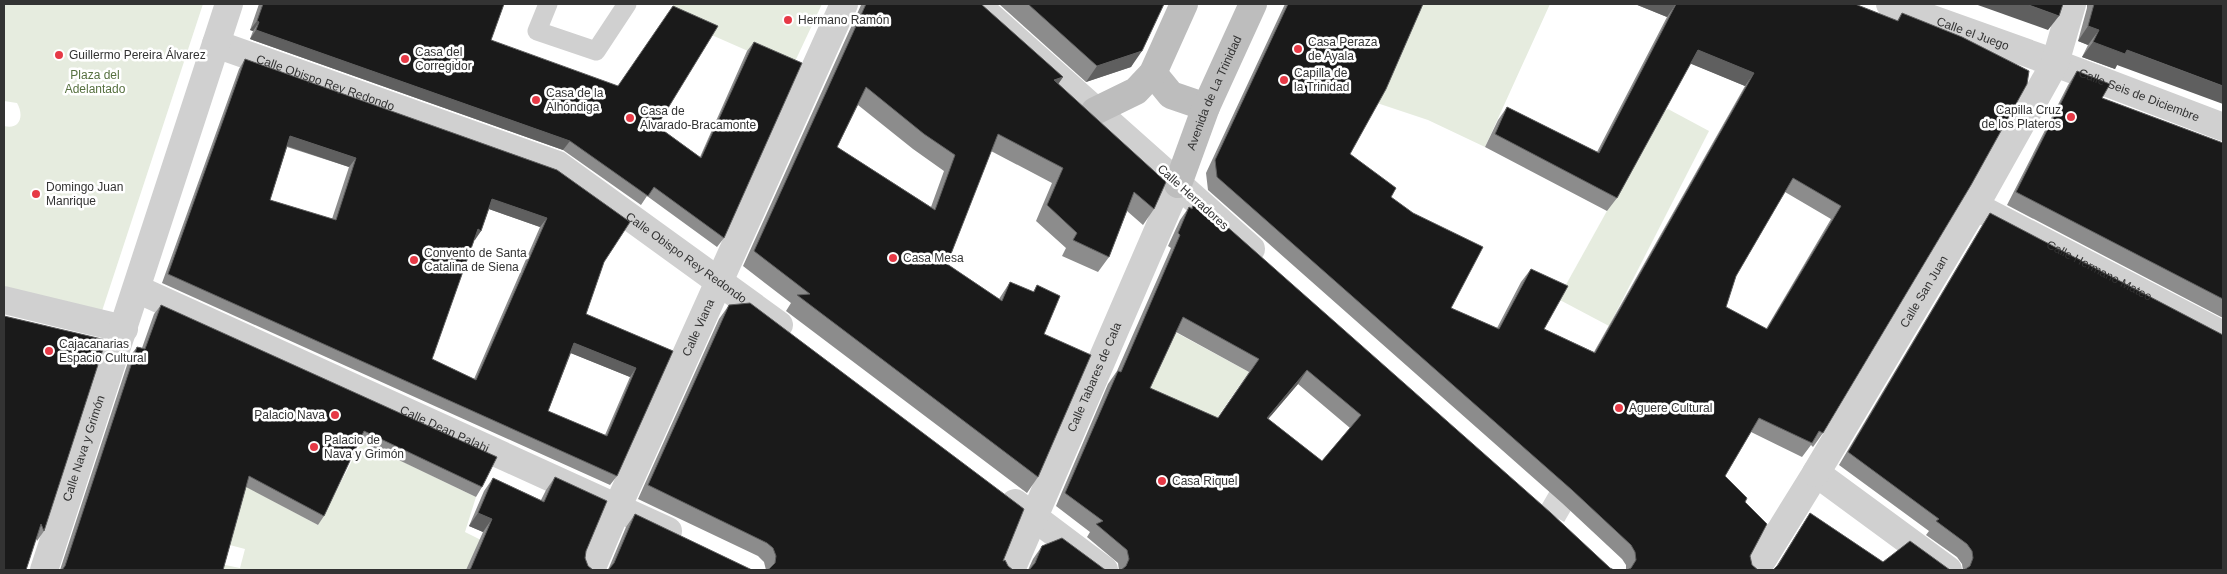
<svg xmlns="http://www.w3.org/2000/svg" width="2227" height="574" viewBox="0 0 2227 574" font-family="Arial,sans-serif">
	<rect width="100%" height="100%" fill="#fff"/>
	<g fill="#e6ecdf">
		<path d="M 4,4 L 203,4 L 102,311 L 4,289 L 4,126 C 21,130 24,115 17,103 L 4,101 Z"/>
		<path d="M 675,4 L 822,4 L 791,70 L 666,15 Z"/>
		<path d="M 1406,4 L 1550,4 L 1485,147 L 1428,120 L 1377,103 Z"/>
		<path d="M 1668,109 L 1709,131 L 1609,326 L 1558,299 L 1662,112 Z"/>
		<path d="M 1173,331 L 1249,372 L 1208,431 L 1134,415 Z"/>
		<path d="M 362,442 L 476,497 L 465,532 L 491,545 L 480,570 L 219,570 L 220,564 L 240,568 L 245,549 L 226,544 L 232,479 L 318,525 Z"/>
	</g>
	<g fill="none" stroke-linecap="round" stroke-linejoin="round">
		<path stroke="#d6d6d6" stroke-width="28" stroke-dasharray="28 14" stroke-linecap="butt" d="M 1552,515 L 1578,470"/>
		<path stroke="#d0d0d0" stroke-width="19" d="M 548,4 L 537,31 L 596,51 L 627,4"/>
		<g stroke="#d0d0d0" stroke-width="28">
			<path id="s1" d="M 216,44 L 558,165 L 779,325"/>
			<path d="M 1178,184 L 1251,249"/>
			<path id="s2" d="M 137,289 L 668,531"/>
			<path d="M 1015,503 L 1104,570"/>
			<path id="s3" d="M 591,570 L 618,506 L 844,4"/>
		</g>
		<g stroke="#d0d0d0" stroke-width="28">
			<path id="s4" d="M 1890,4 L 2055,63"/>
			<path id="s5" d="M 1975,206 L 2223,335"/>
			<path d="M 4,300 L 124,329"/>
			<path id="s6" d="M 1011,570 L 1178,184"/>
			<path d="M 1756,570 L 1816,473 L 1948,570"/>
		</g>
		<g stroke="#d0d0d0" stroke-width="28">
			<path d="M 976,4 L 1178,184"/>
			<path id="s7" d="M 2055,63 L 2223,127"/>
			<path id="s8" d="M 1816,473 L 1975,206 L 2055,63 L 2072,4"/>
			<path id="s9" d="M 44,570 L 229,4"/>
		</g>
		<g stroke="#bdbdbd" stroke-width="28">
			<path d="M 1153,73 L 1171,95 L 1206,107"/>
			<path d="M 1095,111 L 1136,91 L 1153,73 L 1184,4"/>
			<path id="s10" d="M 1178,184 L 1206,107 L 1253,4"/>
		</g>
	</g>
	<g fill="#8c8c8c" fill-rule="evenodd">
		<path d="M 259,4 L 504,4 L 491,40 L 657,126 L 700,157 L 747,51 L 754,42 L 724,238 L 717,247 L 647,196 L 641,205 L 563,150 L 250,39 L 253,31 L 250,30 Z"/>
		<path d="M 861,4 L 981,4 L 1063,77 L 1058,84 L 1154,209 L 1143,225 L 1127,211 L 1109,257 L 1098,272 L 1062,256 L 1066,248 L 1036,221 L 1052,183 L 991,151 L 947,264 L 999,299 L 1010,282 L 1033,292 L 1037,285 L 1044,334 L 1038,477 L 1027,493 L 786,311 L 791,303 L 743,266 L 861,5 ZM 858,105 L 913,149 L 944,171 L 931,207 L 837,147 Z"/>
		<path d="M 999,4 L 1164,4 L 1131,67 L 1086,82 Z"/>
		<path d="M 1285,4 L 1423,4 L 1350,154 L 1391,197 L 1451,308 L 1497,328 L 1521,282 L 1531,269 L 1544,329 L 1594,352 L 1745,86 L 1690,63 L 1617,198 L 1607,211 L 1485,147 L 1498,120 L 1507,107 L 1597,152 L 1667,17 L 1635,4 L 1897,21 L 1902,13 L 1823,433 L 1813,447 L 1811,445 L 1802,457 L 1751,432 L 1725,476 L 1745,502 L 1750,556 L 1752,565 L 1758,570 L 1626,570 L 1626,565 L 1622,559 L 1562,503 L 1208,190 L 1206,173 ZM 1785,192 L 1831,219 L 1766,329 L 1726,307 L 1736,276 Z"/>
		<path d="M 2087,4 L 2223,4 L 2117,65 L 2115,69 L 2082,57 L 2088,45 L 2078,41 L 2087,8 Z"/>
		<path d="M 245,59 L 557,170 L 604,262 L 586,314 L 673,351 L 617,476 L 610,485 L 162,283 L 239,69 ZM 287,147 L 349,167 L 332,219 L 270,200 ZM 489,209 L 540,227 L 474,379 L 432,359 L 474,240 L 481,231 ZM 571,353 L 630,377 L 605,435 L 548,411 Z"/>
		<path d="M 2077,71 L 2102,98 L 2223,143 L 2223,318 L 2007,205 L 2068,85 Z"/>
		<path d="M 1194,203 L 1222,227 L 1224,224 L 1610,568 L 1614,570 L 1119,570 L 1118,563 L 1087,537 L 1090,532 L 1056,506 L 1108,384 L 1117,371 L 1171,248 L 1168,246 L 1180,220 L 1189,207 L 1191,208 ZM 1176,332 L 1249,372 L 1218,418 L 1150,388 ZM 1298,384 L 1350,428 L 1322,461 L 1268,419 Z"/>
		<path d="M 1990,213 L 2223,570 L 1963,570 L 1962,564 L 1957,557 L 1926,535 L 1929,531 L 1839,465 L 1981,227 Z"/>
		<path d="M 161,305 L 482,487 L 476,497 L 359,441 L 324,516 L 318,525 L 246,487 L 223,570 L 60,570 L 130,356 L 137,347 L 142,348 L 154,314 Z"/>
		<path d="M 729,305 L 1003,561 L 1008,566 L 766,570 L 764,562 L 758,556 L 638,499 L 719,319 Z"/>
		<path d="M 4,316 L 44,531 L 37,541 L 36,538 Z"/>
		<path d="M 555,477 L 586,551 L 585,558 L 588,566 L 593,570 L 466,570 L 483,532 L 469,526 L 484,491 L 493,478 L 541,500 L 546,490 Z"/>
		<path d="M 1810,513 L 1883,562 L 1948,570 L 1776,567 L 1801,527 Z"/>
		<path d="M 635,514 L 752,570 L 608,570 L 626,527 Z"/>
		<path d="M 1042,546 L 1104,569 L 1028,570 L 1033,559 Z"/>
	</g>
	<g fill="#5f5f5f">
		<path d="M 1635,4 L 1676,4 L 1667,17 Z"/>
		<path d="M 1975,4 L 2026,4 L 2059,16 L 2048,30 Z"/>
		<path d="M 257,21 L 259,22 L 253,31 L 250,30 Z"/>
		<path d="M 2088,26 L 2099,30 L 2088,45 L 2078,41 Z"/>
		<path d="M 256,30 L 570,141 L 563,150 L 250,39 Z"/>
		<path d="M 2093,42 L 2127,50 L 2223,86 L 2223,104 L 2117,65 L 2115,69 L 2082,57 Z"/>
		<path d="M 1698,50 L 1754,73 L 1745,86 L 1689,63 Z"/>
		<path d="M 1142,51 L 1131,67 L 1086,82 L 1097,66 Z"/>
		<path d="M 1063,77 L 1052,93 L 1054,80 Z"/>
		<path d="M 290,136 L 356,158 L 349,167 L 284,145 Z"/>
		<path d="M 492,199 L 547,218 L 540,227 L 486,208 Z"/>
		<path d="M 478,229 L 481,231 L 475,240 L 471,239 Z"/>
		<path d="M 574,343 L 636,368 L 630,377 L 568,352 Z"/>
		<path d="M 1307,370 L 1298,384 L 1258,431 L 1267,418 Z"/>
		<path d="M 478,513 L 492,519 L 483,532 L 469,526 Z"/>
	</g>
	<g fill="#1a1a1a" stroke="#5f5f5f" fill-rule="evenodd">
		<path d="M 263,4 L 504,4 L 491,40 L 618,86 L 673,6 L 718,26 L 657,126 L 701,158 L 754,42 L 802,63 L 724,238 L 654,187 L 648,196 L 570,141 L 256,30 L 259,22 L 257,21 Z"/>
		<path d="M 866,4 L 981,4 L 1063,77 L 1054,80 L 1166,182 L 1154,209 L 1134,192 L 1109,257 L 1073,240 L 1077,233 L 1047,205 L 1063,168 L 998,134 L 947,264 L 1002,301 L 1010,282 L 1034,292 L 1037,285 L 1060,296 L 1044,334 L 1091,355 L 1038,477 L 797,295 L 810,294 L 754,251 ZM 866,87 L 924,134 L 955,155 L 935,210 L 837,147 Z"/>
		<path d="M 1028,4 L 1164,4 L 1142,51 L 1097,66 Z"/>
		<path d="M 1288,4 L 1423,4 L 1386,89 L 1350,154 L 1396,188 L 1391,197 L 1413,213 L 1483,247 L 1451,308 L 1499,329 L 1531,269 L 1568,286 L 1544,329 L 1595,353 L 1754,73 L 1698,50 L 1617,198 L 1495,134 L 1507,107 L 1599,153 L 1676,4 L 1855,4 L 1898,21 L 1902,13 L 1962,37 L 2029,71 L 2027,84 L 1971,185 L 1823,433 L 1819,431 L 1812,443 L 1759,418 L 1725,476 L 1747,498 L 1745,502 L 1767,524 L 1750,556 L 1752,565 L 1758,570 L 1627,570 L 1631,568 L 1636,560 L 1635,552 L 1631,545 L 1572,490 L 1217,177 L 1215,160 ZM 1793,178 L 1841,206 L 1767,329 L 1726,307 L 1736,276 Z"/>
		<path d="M 2026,4 L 2063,4 L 2059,16 Z"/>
		<path d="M 2094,4 L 2223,4 L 2223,86 L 2127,50 L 2125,54 L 2093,42 L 2099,30 L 2088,26 Z"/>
		<path d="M 245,59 L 557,170 L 630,222 L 604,262 L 586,314 L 673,351 L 617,476 L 168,274 ZM 290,136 L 356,158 L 336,220 L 270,200 ZM 492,199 L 547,218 L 476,380 L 432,359 L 478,229 L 481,231 ZM 574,343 L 636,368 L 607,436 L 548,411 Z"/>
		<path d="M 2077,71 L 2110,84 L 2102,98 L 2223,143 L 2223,299 L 2016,192 Z"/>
		<path d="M 1194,203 L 1224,229 L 1224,224 L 1551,513 L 1610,568 L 1614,570 L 1121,570 L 1126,566 L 1129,559 L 1127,550 L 1096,524 L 1103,521 L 1065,493 L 1118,371 L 1121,372 L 1180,235 L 1178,233 L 1189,207 L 1192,209 ZM 1183,317 L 1259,359 L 1218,418 L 1150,388 ZM 1307,370 L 1361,415 L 1322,461 L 1267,418 Z"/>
		<path d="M 1990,213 L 2223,335 L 2223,570 L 1964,570 L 1970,566 L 1973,558 L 1972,551 L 1967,544 L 1936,521 L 1939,519 L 1848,452 Z"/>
		<path d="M 750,303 L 1024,509 L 1003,561 L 1005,560 L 1008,566 L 1013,570 L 767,570 L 769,569 L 775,563 L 776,556 L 773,548 L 767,543 L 648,485 L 729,305 Z"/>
		<path d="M 161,305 L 497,457 L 482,487 L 364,431 L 324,516 L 249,476 L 223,570 L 62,570 L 65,566 L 137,347 L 145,349 Z"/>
		<path d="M 4,316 L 106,340 L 44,531 L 41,524 L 26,570 L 4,570 Z"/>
		<path d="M 555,477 L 607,501 L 586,551 L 585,558 L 588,566 L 593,570 L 470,570 L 492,519 L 478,513 L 493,478 L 544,502 Z"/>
		<path d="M 1810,513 L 1883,562 L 1910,541 L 1950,570 L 1773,570 L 1778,565 Z"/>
		<path d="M 635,514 L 752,570 L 607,570 L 609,569 L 614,563 Z"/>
		<path d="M 1062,538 L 1104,569 L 1106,570 L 1027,570 L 1029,570 L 1035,563 L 1042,546 Z"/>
	</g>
	<g fill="#e63946" stroke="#fff" stroke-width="2">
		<circle cx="788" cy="20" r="5"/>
		<circle cx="1298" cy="49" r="5"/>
		<circle cx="59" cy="55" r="5"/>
		<circle cx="405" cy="59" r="5"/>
		<circle cx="1284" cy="80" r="5"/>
		<circle cx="536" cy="100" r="5"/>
		<circle cx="2071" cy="117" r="5"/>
		<circle cx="630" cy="118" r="5"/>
		<circle cx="36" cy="194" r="5"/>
		<circle cx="893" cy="258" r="5"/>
		<circle cx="414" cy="260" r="5"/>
		<circle cx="49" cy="351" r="5"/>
		<circle cx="1619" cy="408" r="5"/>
		<circle cx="335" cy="415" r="5"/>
		<circle cx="314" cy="447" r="5"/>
		<circle cx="1162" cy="481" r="5"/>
	</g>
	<g text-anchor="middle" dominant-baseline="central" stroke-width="5" stroke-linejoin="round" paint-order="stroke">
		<g font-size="12" fill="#333" stroke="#fff" text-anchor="start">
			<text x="798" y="20">Hermano Ramón</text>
			<text x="1308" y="42">Casa Peraza<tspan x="1308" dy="14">de Ayala</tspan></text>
			<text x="415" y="52">Casa del<tspan x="415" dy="14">Corregidor</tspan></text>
			<text x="69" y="55">Guillermo Pereira Álvarez</text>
			<text x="1294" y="73">Capilla de<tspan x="1294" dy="14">la Trinidad</tspan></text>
			<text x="546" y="93">Casa de la<tspan x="546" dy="14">Alhóndiga</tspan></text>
			<text x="2061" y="110" text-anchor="end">Capilla Cruz<tspan x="2061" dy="14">de los Plateros</tspan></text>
			<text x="640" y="111">Casa de<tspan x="640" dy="14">Alvarado-Bracamonte</tspan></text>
			<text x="46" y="187">Domingo Juan<tspan x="46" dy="14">Manrique</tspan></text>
			<text x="424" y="253">Convento de Santa<tspan x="424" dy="14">Catalina de Siena</tspan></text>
			<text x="903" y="258">Casa Mesa</text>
			<text x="59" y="344">Cajacanarias<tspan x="59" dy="14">Espacio Cultural</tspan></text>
			<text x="1629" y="408">Aguere Cultural</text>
			<text x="325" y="415" text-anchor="end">Palacio Nava</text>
			<text x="324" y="440">Palacio de<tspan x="324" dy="14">Nava y Grimón</tspan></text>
			<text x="1172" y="481">Casa Riquel</text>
		</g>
		<g font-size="12" fill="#333" stroke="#fff">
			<text stroke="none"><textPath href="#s4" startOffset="88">Calle el Juego</textPath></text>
			<text stroke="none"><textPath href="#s1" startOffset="116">Calle Obispo Rey Redondo</textPath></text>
			<text stroke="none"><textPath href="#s10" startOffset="98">Avenida de La Trinidad</textPath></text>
			<text stroke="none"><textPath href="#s7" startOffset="90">Calle Seis de Diciembre</textPath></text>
			<text transform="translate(1193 197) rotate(42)">Calle Herradores</text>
			<text stroke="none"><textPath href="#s1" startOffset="521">Calle Obispo Rey Redondo</textPath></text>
			<text stroke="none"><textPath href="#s5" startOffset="140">Calle Hermano Mateo</textPath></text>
			<text stroke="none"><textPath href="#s8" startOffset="211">Calle San Juan</textPath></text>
			<text stroke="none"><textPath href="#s3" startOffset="265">Calle Viana</textPath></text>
			<text stroke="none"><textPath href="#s6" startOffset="210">Calle Tabares de Cala</textPath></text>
			<text stroke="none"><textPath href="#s2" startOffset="338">Calle Dean Palahi</textPath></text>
			<text stroke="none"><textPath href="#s9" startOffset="128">Calle Nava y Grimón</textPath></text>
		</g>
		<g font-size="12" fill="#56703f" stroke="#fff">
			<text x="95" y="75">Plaza del<tspan x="95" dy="14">Adelantado</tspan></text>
		</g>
	</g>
	<rect width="2227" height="574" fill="none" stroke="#333333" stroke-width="10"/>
</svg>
